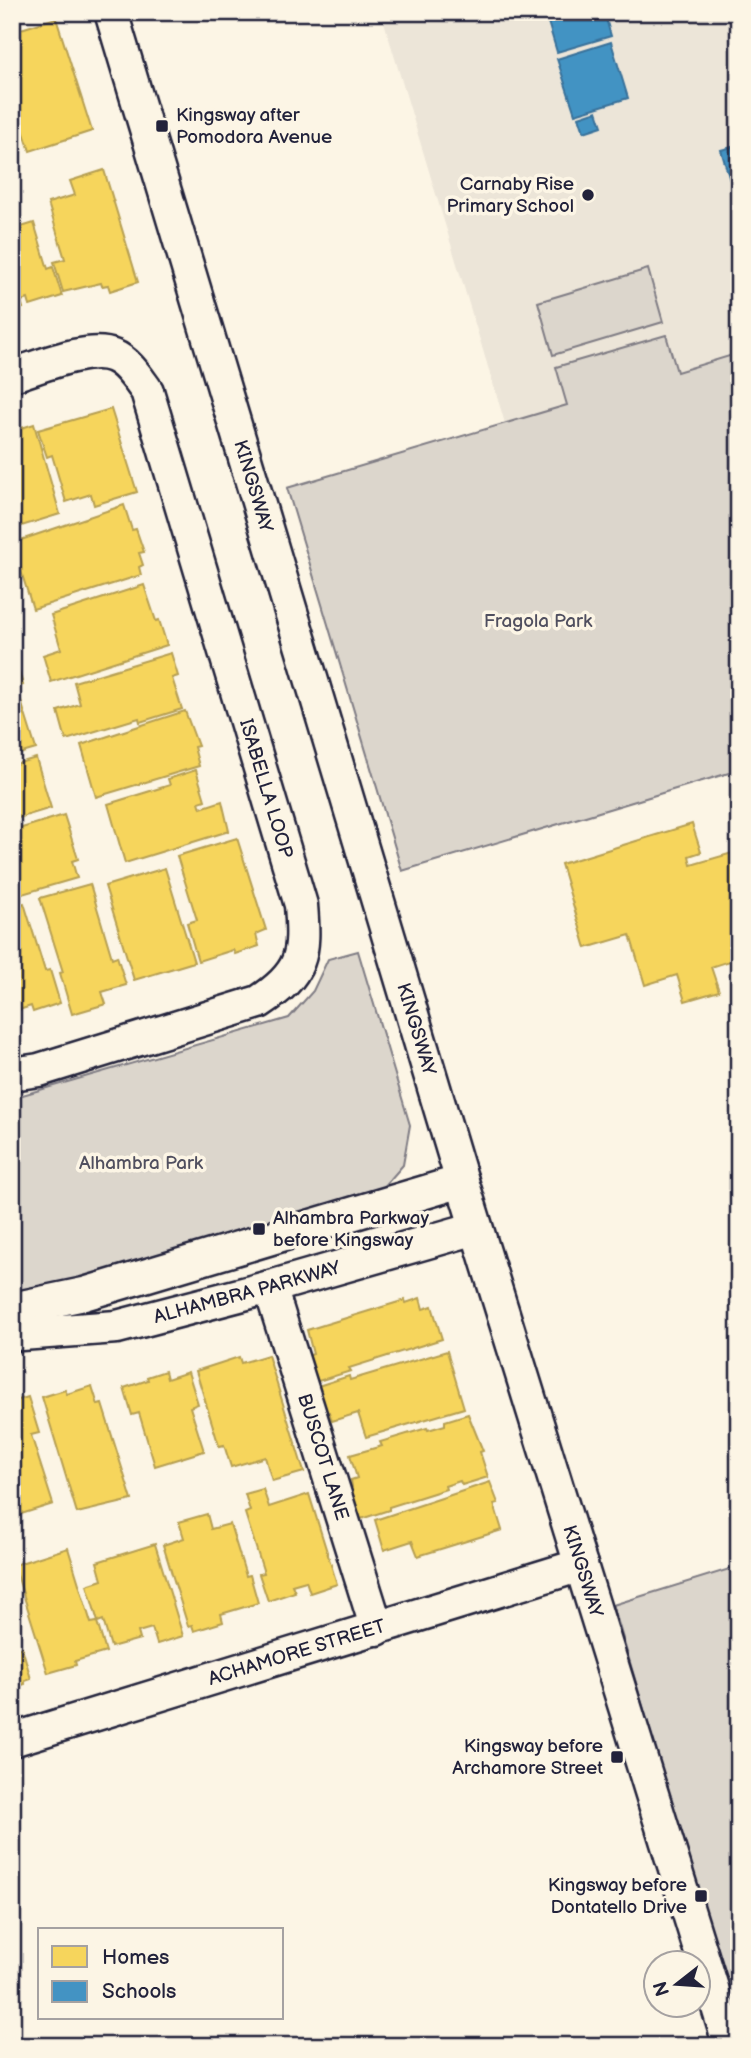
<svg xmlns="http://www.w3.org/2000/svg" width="751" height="2058" viewBox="0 0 751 2058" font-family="'Balsamiq Sans',sans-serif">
	<rect width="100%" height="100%" fill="#fcf5e5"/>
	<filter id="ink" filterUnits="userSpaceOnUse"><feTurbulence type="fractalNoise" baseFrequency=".0143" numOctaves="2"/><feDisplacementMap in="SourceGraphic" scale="14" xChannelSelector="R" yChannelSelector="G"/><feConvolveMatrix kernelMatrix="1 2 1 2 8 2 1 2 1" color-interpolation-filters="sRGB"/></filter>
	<g filter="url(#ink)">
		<path fill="#ece5d8" d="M 381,12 L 739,12 L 739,382 L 520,473 Z"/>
		<g fill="#dcd6cc" stroke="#7f7c84" stroke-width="2">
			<path d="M 648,269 L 663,322 L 553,355 L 538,302 Z"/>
			<path d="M 666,335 L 677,372 L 739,353 L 739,770 L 402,871 L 287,488 L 567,405 L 556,367 Z"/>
			<path d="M 358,951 L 410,1125 L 403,1165 L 376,1196 L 12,1304 L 12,1098 L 289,1018 L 313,991 L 328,959 Z"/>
			<path d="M 739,1566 L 739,2031 L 613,1605 Z"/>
		</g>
		<g fill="#f6d55c" stroke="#b69f52" stroke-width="2">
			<path d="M 56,18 L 92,131 L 30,151 L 12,97 L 12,36 L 13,38 L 20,36 L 18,30 Z"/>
			<path d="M 104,170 L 138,282 L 110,291 L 108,285 L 102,286 L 101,283 L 63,292 L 54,262 L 65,259 L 48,203 L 75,195 L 70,181 Z"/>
			<path d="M 34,223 L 48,269 L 53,267 L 62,296 L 30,306 L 28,299 L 21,301 L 23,308 L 12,311 L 12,224 L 15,229 Z"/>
			<path d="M 111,409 L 137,492 L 94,505 L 91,494 L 66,502 L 52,455 L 47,457 L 38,430 Z"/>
			<path d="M 34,424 L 60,514 L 12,529 L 12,431 Z"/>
			<path d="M 124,505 L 132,530 L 136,529 L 144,552 L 139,553 L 143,565 L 139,567 L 141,575 L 33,609 L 12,543 Z"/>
			<path d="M 144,585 L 156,621 L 159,620 L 167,645 L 51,682 L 43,655 L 61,649 L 51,615 Z"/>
			<path d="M 12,649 L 23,685 L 12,688 Z"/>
			<path d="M 171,653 L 178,676 L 172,678 L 182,709 L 140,722 L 139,718 L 66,740 L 58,711 L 80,704 L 74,682 Z"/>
			<path d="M 21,701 L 36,749 L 12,756 L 12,704 Z"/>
			<path d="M 185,711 L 198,746 L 194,747 L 199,766 L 96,797 L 81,745 Z"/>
			<path d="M 36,758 L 51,808 L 12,820 L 12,765 Z"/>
			<path d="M 196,770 L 205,800 L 199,802 L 201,808 L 222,801 L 229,831 L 125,863 L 108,804 L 170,785 L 168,779 Z"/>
			<path d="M 64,815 L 78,859 L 72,861 L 77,878 L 12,897 L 12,831 Z"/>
			<path d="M 692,824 L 701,852 L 689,856 L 691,865 L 739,851 L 739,958 L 711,967 L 719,991 L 685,1001 L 677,975 L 645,985 L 630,935 L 586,948 L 561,864 Z"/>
			<path d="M 237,838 L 266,930 L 256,934 L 259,946 L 235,954 L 233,950 L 198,961 L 187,923 L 197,920 L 177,856 Z"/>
			<path d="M 165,868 L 194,962 L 134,980 L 105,886 Z"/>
			<path d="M 90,884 L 112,958 L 117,956 L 126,985 L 102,992 L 106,1004 L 72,1014 L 60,973 L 63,972 L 40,898 Z"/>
			<path d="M 24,903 L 45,971 L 50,970 L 60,1003 L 33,1012 L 31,1006 L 16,1011 L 17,1015 L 12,1016 L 12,907 Z"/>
			<path d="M 420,1298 L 423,1309 L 432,1306 L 442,1339 L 349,1368 L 351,1371 L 315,1382 L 307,1356 L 313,1354 L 307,1330 L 405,1300 L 406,1303 Z"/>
			<path d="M 447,1351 L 464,1408 L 366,1437 L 358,1413 L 332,1421 L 329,1412 L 326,1413 L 318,1386 L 349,1376 L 350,1380 Z"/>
			<path d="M 268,1355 L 304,1472 L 272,1481 L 265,1457 L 231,1467 L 224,1445 L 219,1446 L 196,1371 L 239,1357 L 241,1363 Z"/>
			<path d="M 165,1371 L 167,1379 L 188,1372 L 198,1404 L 190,1407 L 204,1451 L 155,1466 L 139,1413 L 132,1415 L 124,1388 L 148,1380 L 147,1377 Z"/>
			<path d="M 92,1386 L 98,1405 L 102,1404 L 132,1500 L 77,1513 L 42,1397 L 65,1390 L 67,1394 Z"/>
			<path d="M 28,1397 L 39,1433 L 31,1435 L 53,1504 L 12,1517 L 12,1402 Z"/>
			<path d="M 468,1414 L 483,1451 L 480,1452 L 488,1477 L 462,1485 L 460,1481 L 445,1486 L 446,1489 L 389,1507 L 389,1510 L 358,1520 L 348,1488 L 352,1487 L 351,1480 L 357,1478 L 350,1455 L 382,1446 L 380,1442 L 427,1428 L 428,1430 L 445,1425 L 445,1421 Z"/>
			<path d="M 490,1482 L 498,1503 L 494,1504 L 502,1530 L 418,1556 L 412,1541 L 384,1550 L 375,1520 Z"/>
			<path d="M 263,1489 L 269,1507 L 309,1494 L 337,1584 L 310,1593 L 306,1581 L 292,1585 L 295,1592 L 268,1601 L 259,1574 L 264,1573 L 245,1513 L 250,1511 L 245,1494 Z"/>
			<path d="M 207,1514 L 211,1529 L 230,1524 L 246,1576 L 250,1575 L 258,1603 L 221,1614 L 223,1622 L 194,1631 L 192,1625 L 188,1626 L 163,1545 L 184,1538 L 179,1522 Z"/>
			<path d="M 155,1544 L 183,1636 L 157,1644 L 152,1628 L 138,1632 L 140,1639 L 111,1647 L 103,1620 L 98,1622 L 87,1585 L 102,1580 L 97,1562 Z"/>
			<path d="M 68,1548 L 91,1623 L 97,1622 L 106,1652 L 75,1661 L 76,1665 L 48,1673 L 14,1565 Z"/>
			<path d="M 12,1633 L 17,1649 L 22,1647 L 31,1679 L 25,1681 L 25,1684 L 12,1688 Z"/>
		</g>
		<g fill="#4393c3" stroke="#39719a" stroke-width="2">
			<path d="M 545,12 L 604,12 L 611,36 L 557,52 Z"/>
			<path d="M 611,42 L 628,98 L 575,114 L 557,59 Z"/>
			<path d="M 597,111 L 602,126 L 584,132 L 579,117 Z"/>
			<path d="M 739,145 L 739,211 L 721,150 Z"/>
		</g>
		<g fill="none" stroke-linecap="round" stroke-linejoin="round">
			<defs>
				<g id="minor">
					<path id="s1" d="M 111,12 L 462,1181 L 730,2046"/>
					<path id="s2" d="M 12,375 C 37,368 89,345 113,356 C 128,362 138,379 147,391 L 301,905 C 305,955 303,973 259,1002 L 39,1070 L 12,1074"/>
					<path id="s3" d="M 270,1287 L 377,1629"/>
					<path d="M 12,1309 L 84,1294 L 462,1181"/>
					<path id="s4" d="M 12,1332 L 21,1334 L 117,1327 L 270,1287 L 476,1228"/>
					<path id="s5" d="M 12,1740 L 581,1565"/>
				</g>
			</defs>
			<use href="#minor" stroke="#22223b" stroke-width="37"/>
			<use href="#minor" stroke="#fcf5e5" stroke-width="32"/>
		</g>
	</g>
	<g fill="#22223b" stroke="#fcf5e5" stroke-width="2.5">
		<rect x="155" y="119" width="14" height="14" rx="3.5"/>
		<circle cx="588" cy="195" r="7"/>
		<rect x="252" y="1222" width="14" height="14" rx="3.5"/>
		<rect x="610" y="1750" width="14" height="14" rx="3.5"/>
		<rect x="694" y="1889" width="14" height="14" rx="3.5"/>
	</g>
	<g text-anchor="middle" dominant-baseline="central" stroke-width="7" stroke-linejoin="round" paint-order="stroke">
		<g font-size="19" fill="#22223b" stroke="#fcf5e5" text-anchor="end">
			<text x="176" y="115" text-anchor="start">Kingsway after<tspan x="176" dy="22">Pomodora Avenue</tspan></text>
			<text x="574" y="184">Carnaby Rise<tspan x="574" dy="22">Primary School</tspan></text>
			<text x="273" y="1218" text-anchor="start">Alhambra Parkway<tspan x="273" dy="22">before Kingsway</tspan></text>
			<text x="603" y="1746">Kingsway before<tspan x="603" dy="22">Archamore Street</tspan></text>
			<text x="687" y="1885">Kingsway before<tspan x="687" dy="22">Dontatello Drive</tspan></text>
		</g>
		<g font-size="19" fill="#22223b" stroke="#fcf5e5">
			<text stroke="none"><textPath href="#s1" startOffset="495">KINGSWAY</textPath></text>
			<text stroke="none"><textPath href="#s2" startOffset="569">ISABELLA LOOP</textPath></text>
			<text stroke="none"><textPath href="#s1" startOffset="1062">KINGSWAY</textPath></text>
			<text stroke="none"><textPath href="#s4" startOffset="240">ALHAMBRA PARKWAY</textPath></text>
			<text stroke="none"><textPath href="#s3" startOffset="178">BUSCOT LANE</textPath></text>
			<text stroke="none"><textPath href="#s1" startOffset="1629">KINGSWAY</textPath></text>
			<text stroke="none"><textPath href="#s5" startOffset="298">ACHAMORE STREET</textPath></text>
		</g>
		<g font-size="19" fill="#504f5f" stroke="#fcf5e5">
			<text x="538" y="621">Fragola Park</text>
			<text x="141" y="1163">Alhambra Park</text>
		</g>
	</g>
	<rect width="751" height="2058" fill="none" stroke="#fcf5e5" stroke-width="42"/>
	<rect x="21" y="21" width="709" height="2016" fill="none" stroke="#22223b" stroke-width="2.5" filter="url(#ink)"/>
	<rect x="38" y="1928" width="245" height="91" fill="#fcf5e5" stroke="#a5a1a1" stroke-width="2"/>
	<rect x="52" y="1946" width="35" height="21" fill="#f6d55c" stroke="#a5a1a1" stroke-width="2"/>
	<text x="102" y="1964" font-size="21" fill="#22223b">Homes</text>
	<rect x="52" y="1981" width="35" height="21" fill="#4393c3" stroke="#a5a1a1" stroke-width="2"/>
	<text x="102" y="1998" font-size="21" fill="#22223b">Schools</text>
	<g transform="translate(677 1984) rotate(253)"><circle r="33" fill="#fcf5e5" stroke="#a5a1a1" stroke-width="2"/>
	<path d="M0-5L12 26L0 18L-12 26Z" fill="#22223b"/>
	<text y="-10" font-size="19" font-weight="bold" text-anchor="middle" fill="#22223b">N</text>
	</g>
</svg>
